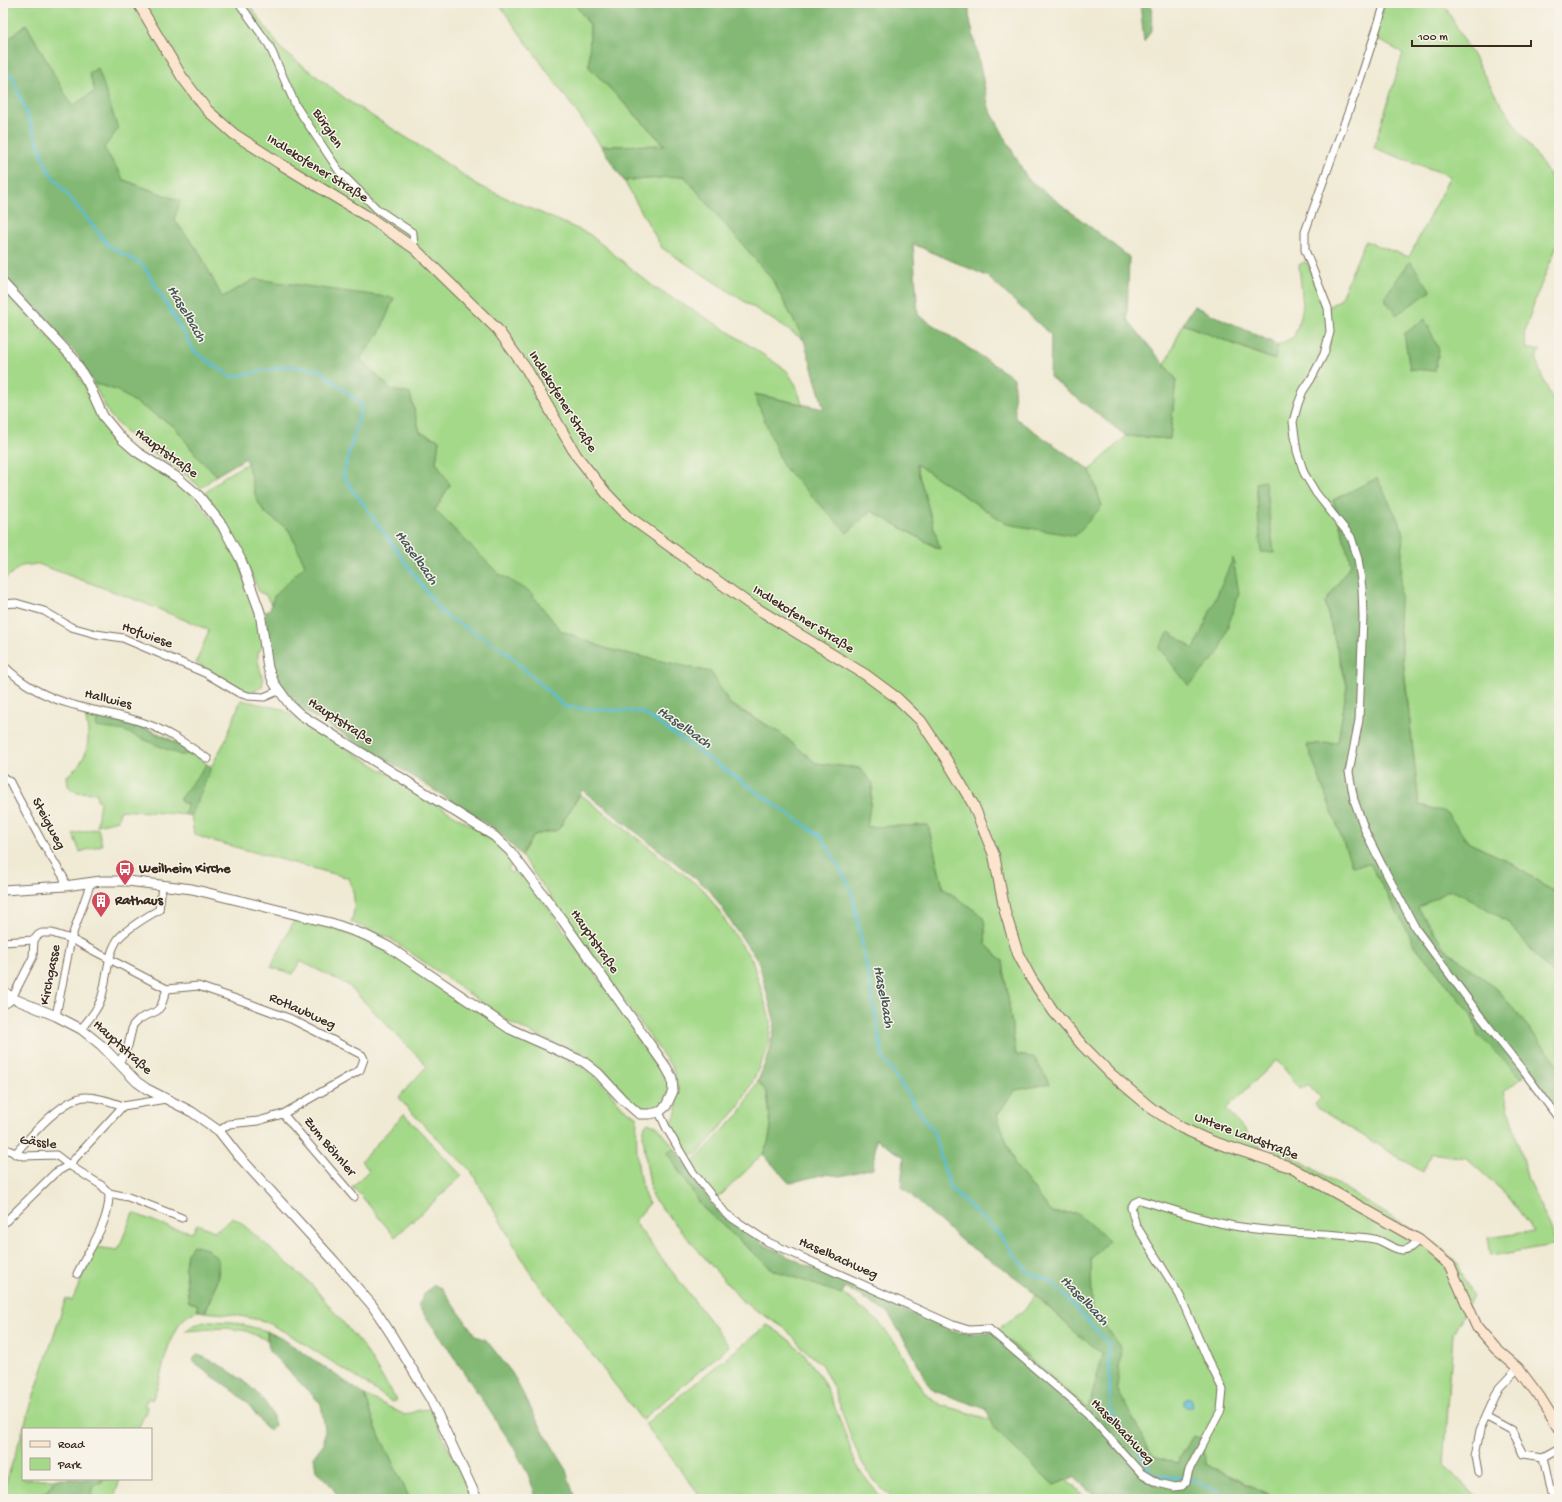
<svg xmlns="http://www.w3.org/2000/svg" width="1562" height="1502" viewBox="0 0 1562 1502" font-family="'Gochi Hand',sans-serif">
	<rect width="100%" height="100%" fill="#f7f3e8"/>
	<filter id="ink" filterUnits="userSpaceOnUse"><feTurbulence type="fractalNoise" baseFrequency=".025" numOctaves="2"/><feDisplacementMap in="SourceGraphic" scale="8" xChannelSelector="R" yChannelSelector="G"/><feConvolveMatrix kernelMatrix="1 2 1 2 8 2 1 2 1" color-interpolation-filters="sRGB"/></filter>
	<filter id="wash" filterUnits="userSpaceOnUse"><feTurbulence type="fractalNoise" baseFrequency=".012" numOctaves="4" result="noise"/><feDisplacementMap in="SourceGraphic" scale="16" xChannelSelector="R" yChannelSelector="G"/><feGaussianBlur stdDeviation="0.9" result="paint"/><feColorMatrix in="noise" values="0 0 0 0 0 0 0 0 0 0 0 0 0 0 0 0 0 1.4 0 .05"/><feComposite in="paint" operator="in"/></filter>
	<g filter="url(#wash)">
		<rect width="100%" height="100%" fill="#f0ead4"/>
		<g fill="#a4d989" stroke="#708254">
			<path d="M 3,3 L 248,3 L 281,49 L 350,102 L 437,157 L 479,186 L 589,234 L 655,288 L 723,328 L 786,370 L 796,385 L 802,404 L 755,394 L 847,533 L 871,511 L 939,549 L 916,464 L 1007,524 L 1102,506 L 1090,470 L 1126,436 L 1170,439 L 1176,379 L 1165,365 L 1183,324 L 1274,360 L 1278,345 L 1294,337 L 1301,316 L 1303,305 L 1299,265 L 1304,262 L 1308,263 L 1326,308 L 1340,300 L 1365,241 L 1409,257 L 1450,176 L 1374,148 L 1403,53 L 1374,38 L 1385,3 L 1443,3 L 1499,101 L 1559,189 L 1559,241 L 1535,300 L 1524,334 L 1527,349 L 1541,350 C 1540,351 1538,353 1537,355 C 1534,365 1554,402 1559,412 L 1559,895 L 1506,860 L 1469,843 L 1444,812 L 1419,805 L 1399,620 L 1401,527 L 1333,500 L 1351,564 L 1325,604 L 1347,686 L 1338,742 L 1307,745 L 1416,947 L 1472,1015 L 1478,1035 L 1521,1078 L 1504,1092 L 1528,1180 L 1558,1244 L 1491,1256 L 1488,1238 L 1534,1231 L 1506,1194 L 1466,1158 L 1431,1153 L 1423,1172 L 1319,1109 L 1315,1104 L 1321,1098 L 1308,1084 L 1301,1089 L 1277,1060 L 1226,1109 L 1268,1155 L 1278,1147 L 1443,1249 L 1459,1267 L 1473,1297 L 1453,1334 L 1444,1466 L 1480,1499 L 1270,1499 L 1269,1494 L 1205,1464 L 1193,1436 L 1177,1463 L 1153,1456 L 1116,1389 L 1121,1347 L 1092,1310 L 1091,1259 L 1076,1213 L 1052,1213 L 1015,1165 L 997,1115 L 1015,1090 L 1050,1084 L 1016,1055 L 1003,961 L 986,945 L 984,917 L 943,888 L 928,825 L 867,827 L 873,783 L 859,768 L 816,763 L 779,732 L 729,703 L 711,672 L 607,649 L 560,630 L 529,591 L 499,574 L 434,510 L 450,485 L 436,462 L 439,440 L 420,432 L 410,394 L 392,390 L 360,359 L 380,332 L 222,298 L 199,252 L 174,219 L 180,201 L 124,180 L 104,148 L 98,68 L 89,73 L 95,91 L 72,107 L 26,24 L 3,44 Z"/>
			<path d="M 498,3 L 574,3 L 590,25 L 589,67 L 665,146 L 601,146 Z"/>
			<path d="M 684,175 L 772,279 L 804,340 L 662,248 L 624,181 Z"/>
			<path d="M 3,289 L 69,359 L 89,393 L 99,419 L 115,439 L 150,467 L 173,479 L 196,499 L 220,528 L 240,564 L 256,614 L 263,645 L 258,653 L 258,661 L 263,680 L 262,687 L 253,692 L 243,690 L 196,663 L 209,630 L 139,601 L 38,564 L 21,566 L 6,578 L 3,576 Z"/>
			<path d="M 93,383 L 116,390 L 175,427 L 200,460 L 217,475 L 201,488 L 181,471 L 139,443 L 124,431 L 109,414 Z"/>
			<path d="M 248,463 L 256,498 L 264,512 L 289,530 L 305,565 L 275,596 L 271,605 L 266,595 L 259,592 C 244,554 229,526 205,493 L 225,476 Z"/>
			<path d="M 241,700 L 281,709 L 332,739 L 494,840 L 514,862 L 508,869 L 511,873 L 520,869 L 634,1028 L 636,1036 L 654,1062 L 660,1065 L 669,1080 L 670,1090 L 662,1105 L 655,1109 L 644,1109 L 633,1104 L 606,1072 L 583,1055 L 538,1036 L 511,1023 L 391,939 L 351,922 C 357,906 354,893 349,878 L 206,839 L 194,834 L 191,815 L 120,810 L 118,820 L 97,825 L 100,800 L 97,800 L 97,793 L 75,792 L 68,786 L 67,776 C 91,758 91,738 84,711 C 115,718 147,726 176,742 C 188,749 199,759 211,767 L 225,741 Z"/>
			<path d="M 580,794 L 705,891 L 752,960 L 771,1022 L 768,1047 L 752,1083 L 738,1108 L 697,1154 L 690,1156 L 684,1155 C 679,1147 670,1136 670,1127 C 671,1122 675,1117 676,1112 C 679,1097 678,1083 673,1069 L 565,918 L 521,855 L 534,835 L 558,830 Z"/>
			<path d="M 98,828 L 102,845 L 80,852 L 73,834 Z"/>
			<path d="M 1449,890 L 1462,894 L 1507,921 L 1559,982 L 1559,1066 L 1500,992 L 1444,948 L 1418,908 Z"/>
			<path d="M 296,917 C 331,927 364,938 396,955 L 540,1047 L 585,1068 L 605,1086 L 623,1108 L 637,1116 C 636,1142 636,1182 649,1204 L 634,1222 L 729,1346 L 642,1420 L 534,1279 L 471,1171 L 408,1109 L 399,1097 L 427,1066 L 348,985 L 300,961 L 293,974 L 271,967 Z"/>
			<path d="M 758,1081 L 767,1093 L 771,1127 L 768,1143 L 763,1154 L 720,1196 L 715,1197 L 691,1164 L 740,1113 Z"/>
			<path d="M 404,1114 L 462,1176 L 395,1237 L 363,1198 L 352,1187 L 369,1170 L 361,1161 Z"/>
			<path d="M 648,1122 L 657,1126 L 674,1147 L 668,1153 L 703,1208 L 773,1270 L 842,1294 L 853,1301 L 881,1324 L 900,1350 L 916,1380 L 927,1395 L 941,1405 L 966,1412 L 991,1420 L 996,1431 L 1054,1485 L 1066,1480 L 1082,1493 L 1077,1499 L 893,1499 L 873,1480 L 863,1464 L 853,1443 L 834,1389 L 821,1364 L 803,1348 L 786,1329 L 743,1302 L 652,1197 L 646,1161 L 643,1134 L 645,1125 Z"/>
			<path d="M 133,1213 L 171,1228 L 193,1232 L 197,1224 L 214,1231 L 222,1227 L 232,1217 L 239,1221 L 312,1285 L 365,1349 L 396,1400 L 392,1402 L 362,1381 L 287,1333 L 264,1321 L 235,1315 L 205,1312 L 214,1293 L 219,1271 L 187,1253 L 185,1267 L 189,1302 L 197,1304 L 198,1311 C 192,1313 186,1316 182,1321 C 166,1337 163,1378 152,1400 L 148,1398 L 144,1406 L 148,1407 L 138,1429 L 23,1429 L 66,1298 L 72,1301 L 95,1247 L 118,1250 Z"/>
			<path d="M 1035,1295 L 1075,1332 L 1104,1354 L 1088,1409 L 996,1330 L 1024,1311 Z"/>
			<path d="M 209,1321 L 232,1322 L 267,1331 L 267,1340 L 246,1331 L 226,1328 L 185,1331 L 194,1325 Z"/>
			<path d="M 767,1325 C 815,1352 829,1390 847,1439 C 850,1446 851,1453 854,1459 C 860,1474 873,1487 883,1499 L 703,1499 L 645,1424 Z"/>
			<path d="M 365,1395 L 405,1415 L 419,1410 L 430,1409 L 473,1499 L 410,1499 L 376,1428 Z"/>
			<path d="M 23,1430 L 23,1479 L 56,1479 C 47,1489 50,1493 34,1494 L 28,1499 L 3,1499 L 3,1491 Z"/>
			<path d="M 103,1479 L 120,1479 L 114,1499 L 91,1499 L 92,1488 L 101,1483 Z"/>
		</g>
		<g fill="#83b975" stroke="#5f724a">
			<path d="M 574,3 L 969,3 L 969,15 L 989,108 L 1027,178 L 1129,257 L 1127,319 L 1176,379 L 1170,439 L 1126,436 L 1050,377 L 1051,335 L 987,276 L 913,244 L 918,315 L 1014,378 L 1015,418 L 1090,470 L 1102,506 L 1075,536 L 1007,524 L 916,464 L 940,549 L 871,511 L 847,533 L 783,466 L 754,394 L 824,409 L 804,340 L 772,279 L 684,176 L 624,181 L 601,146 L 665,145 L 589,67 L 590,25 Z"/>
			<path d="M 1140,3 L 1151,3 L 1152,29 L 1144,42 Z"/>
			<path d="M 26,24 L 72,106 L 95,91 L 89,73 L 98,68 L 118,129 L 104,148 L 124,180 L 180,201 L 174,220 L 199,252 L 222,297 L 255,279 L 394,298 L 380,332 L 360,359 L 392,390 L 410,394 L 420,432 L 439,440 L 436,462 L 450,485 L 435,510 L 499,574 L 529,591 L 560,630 L 607,649 L 711,672 L 730,705 L 779,732 L 816,763 L 858,768 L 873,783 L 867,827 L 928,825 L 943,888 L 984,917 L 986,945 L 1003,961 L 1016,1055 L 1034,1057 L 1050,1084 L 1015,1090 L 997,1115 L 1015,1165 L 1052,1213 L 1076,1213 L 1109,1240 L 1091,1259 L 1092,1309 L 1121,1347 L 1117,1389 L 1153,1456 L 1177,1463 L 1193,1436 L 1204,1439 L 1205,1464 L 1269,1495 L 1270,1499 L 1099,1499 L 1074,1477 L 1054,1485 L 996,1431 L 986,1409 L 934,1391 L 927,1383 L 913,1354 L 888,1313 L 845,1287 L 842,1294 L 773,1270 L 703,1208 L 667,1153 L 674,1147 L 712,1204 L 722,1216 L 767,1246 L 814,1269 L 951,1331 C 967,1334 981,1334 996,1330 L 1088,1409 L 1103,1354 L 1075,1332 L 1027,1286 L 1004,1269 L 963,1242 L 901,1186 L 904,1157 L 876,1139 L 873,1168 L 841,1176 L 825,1174 L 789,1183 L 763,1154 L 768,1143 L 771,1127 L 767,1093 L 758,1081 L 770,1051 L 775,1023 L 759,963 L 709,889 L 582,790 L 558,830 L 534,835 L 521,855 L 498,831 L 384,758 L 304,711 C 267,681 270,655 265,612 L 270,609 L 274,596 L 305,565 L 289,530 L 264,512 L 256,498 L 246,458 L 217,475 L 200,460 L 175,427 L 116,390 L 93,383 L 79,357 L 3,275 L 3,44 Z"/>
			<path d="M 1410,261 L 1431,291 L 1396,315 L 1384,298 Z"/>
			<path d="M 1194,306 L 1278,345 L 1275,360 L 1183,324 Z"/>
			<path d="M 1425,319 L 1439,350 L 1435,371 L 1410,369 L 1404,334 Z"/>
			<path d="M 1377,478 L 1403,530 L 1399,625 L 1419,805 L 1446,812 L 1469,843 L 1506,860 L 1559,895 L 1559,982 L 1507,921 L 1462,894 L 1449,890 L 1418,908 L 1444,948 L 1500,992 L 1559,1066 L 1559,1105 L 1557,1112 L 1528,1074 L 1521,1078 L 1478,1035 L 1472,1015 L 1416,947 L 1370,864 L 1352,866 L 1307,745 L 1338,742 L 1347,686 L 1325,603 L 1351,564 L 1333,500 Z"/>
			<path d="M 1265,481 L 1274,553 L 1261,552 L 1256,483 Z"/>
			<path d="M 1233,558 L 1239,593 L 1219,653 L 1189,686 L 1159,648 L 1169,632 L 1194,649 Z"/>
			<path d="M 98,714 C 131,722 164,734 192,754 L 180,755 L 124,731 L 96,727 Z"/>
			<path d="M 207,764 L 211,768 L 192,815 L 185,815 L 187,804 L 181,802 L 180,798 Z"/>
			<path d="M 193,1245 L 207,1249 L 218,1259 C 220,1281 212,1292 205,1312 L 198,1311 L 197,1304 L 189,1302 L 185,1267 L 187,1253 Z"/>
			<path d="M 434,1285 L 442,1288 L 475,1335 L 487,1341 L 512,1373 L 541,1428 L 565,1467 L 575,1499 L 537,1499 L 528,1474 L 513,1446 L 437,1332 L 418,1306 L 425,1293 Z"/>
			<path d="M 267,1331 L 286,1341 L 365,1395 L 376,1428 L 410,1499 L 340,1499 L 329,1483 L 316,1471 L 314,1456 L 324,1443 L 325,1429 L 321,1404 L 269,1351 Z"/>
			<path d="M 197,1355 C 220,1361 277,1399 274,1426 L 270,1430 L 265,1427 C 258,1417 251,1406 242,1398 C 226,1383 207,1375 192,1360 Z"/>
			<path d="M 56,1479 L 80,1479 L 80,1480 L 83,1479 L 103,1479 L 101,1483 L 92,1488 L 91,1499 L 28,1499 L 34,1494 C 50,1493 47,1489 56,1479 Z"/>
		</g>
		<circle fill="#5bbdd9" stroke="#4b747c" cx="1188" cy="1403" r="4.5"/>
		<g fill="none" stroke-linecap="round" stroke-linejoin="round">
			<path stroke="#5bbdd9" stroke-width="2.5" d="M 3,72 L 12,76 L 49,172 L 109,246 L 143,265 L 195,352 L 231,377 L 288,366 L 320,370 L 362,405 L 343,476 L 442,613 L 505,651 L 565,707 L 642,712 L 822,837 L 851,888 L 867,968 L 883,1058 L 933,1131 L 950,1188 L 997,1232 L 1028,1272 L 1052,1282 L 1109,1344 L 1110,1409 L 1153,1474 L 1195,1481 L 1232,1499"/>
		</g>
	</g>
	<g filter="url(#ink)">
		<g fill="none" stroke-linecap="round" stroke-linejoin="round">
			<defs>
				<g id="minor">
					<path d="M 239,3 L 269,45 L 296,106 L 339,171 L 377,209 L 413,233 L 414,248"/>
					<path d="M 1385,3 L 1361,77 L 1305,232 L 1305,250 L 1328,308 L 1330,332 L 1324,354 L 1311,379 L 1303,391 L 1298,404 L 1293,422 L 1297,451 L 1304,473 L 1316,493 L 1351,537 L 1358,559 L 1362,588 L 1363,617 L 1359,720 L 1349,772 L 1354,800 L 1366,833 L 1382,865 L 1416,929 L 1481,1017 L 1525,1073 L 1559,1119"/>
					<path d="M 3,604 L 16,603 L 44,611 L 71,627 L 96,634 L 123,638 L 205,673 L 239,693 L 248,696 L 264,697 L 278,691"/>
					<path d="M 3,665 C 23,685 47,698 74,705 C 98,712 123,715 147,724 C 169,732 189,746 208,759"/>
					<path d="M 3,777 L 10,782 L 14,790 L 42,842 L 64,878 L 65,886"/>
					<path d="M 3,942 L 34,940 L 38,935 L 42,933 L 52,933 L 71,939 L 167,989 L 198,986 L 248,1003 L 291,1019 L 362,1055 L 364,1059 L 360,1070 L 283,1114 L 258,1121 L 229,1124 L 219,1131"/>
					<path d="M 3,1005 L 9,1002 L 12,998 L 33,957 L 34,940"/>
					<path d="M 56,1016 L 71,939 L 91,882"/>
					<path d="M 81,1029 C 90,1018 100,1007 103,992 C 107,976 108,953 118,939 C 125,930 149,915 159,910 L 162,886"/>
					<path d="M 119,1063 L 128,1046 L 133,1025 L 139,1019 L 157,1011 L 161,1006 L 167,989"/>
					<path d="M 659,1112 L 667,1129 L 692,1171 L 726,1214 L 768,1242 L 953,1325 L 969,1330 L 989,1329 L 1087,1413 L 1141,1473 L 1158,1483 L 1174,1487 L 1182,1486 L 1186,1482 L 1189,1470 L 1221,1410 L 1223,1390 L 1207,1358 L 1180,1296 L 1136,1225 L 1131,1208 L 1134,1203 L 1140,1200 C 1171,1209 1201,1220 1234,1226 C 1280,1234 1327,1232 1374,1239 C 1383,1240 1391,1249 1402,1250 C 1410,1250 1413,1245 1419,1240"/>
					<path d="M 283,1114 L 354,1197"/>
					<path d="M 3,1148 L 23,1156 L 56,1155 L 69,1165 L 123,1106 L 166,1099"/>
					<path d="M 15,1154 C 29,1138 64,1096 87,1097 C 99,1097 112,1102 123,1106"/>
					<path d="M 109,1193 L 128,1197 L 182,1218"/>
					<path d="M 3,1224 L 55,1173 L 69,1165 L 101,1185 L 109,1193 C 110,1222 89,1249 77,1274"/>
					<path d="M 1487,1417 L 1511,1430 L 1524,1454 L 1543,1457"/>
					<path d="M 1478,1473 L 1475,1456 L 1480,1430 L 1499,1388 L 1518,1368"/>
					<path d="M 1552,1499 L 1543,1457 L 1559,1448"/>
				</g>
				<g id="tertiary">
					<path d="M 3,283 L 73,358 L 88,383 L 103,416 L 122,439 L 137,452 L 178,478 L 199,496 L 222,525 L 241,560 L 260,612 L 268,668 L 274,683 L 290,705 L 301,715 L 494,836 L 510,851 L 563,921 L 666,1067 L 672,1078 L 673,1091 L 666,1106 L 659,1112 L 650,1114 L 639,1114 L 622,1099 L 598,1073 L 584,1062 L 510,1029 L 389,947 L 365,935 L 331,923 L 192,889 L 128,881 L 101,881 L 65,886 L 3,890"/>
					<path d="M 3,990 L 12,998 L 56,1016 L 81,1029 L 101,1045 L 137,1082 L 147,1089 L 192,1112 L 219,1131 L 237,1154 L 335,1262 L 372,1305 L 391,1334 L 431,1400 L 477,1499"/>
				</g>
				<path id="secondary" d="M 138,3 L 182,77 L 207,110 L 234,134 L 279,163 L 370,218 L 414,248 L 497,329 L 527,370 L 576,455 L 607,494 L 628,516 L 748,603 L 866,675 L 897,698 L 921,721 L 946,759 L 973,804 L 994,855 L 1005,912 L 1018,954 L 1032,980 L 1054,1012 L 1083,1046 L 1111,1074 L 1151,1108 L 1182,1128 L 1211,1141 L 1290,1167 L 1419,1240 L 1450,1266 L 1477,1327 L 1496,1349 L 1518,1368 L 1539,1396 L 1559,1428"/>
			</defs>
			<use href="#minor" stroke="#7a6d5e" stroke-width="9"/>
			<use href="#tertiary" stroke="#7a6d5e" stroke-width="11"/>
			<use href="#secondary" stroke="#7a6d5e" stroke-width="12"/>
			<use href="#minor" stroke="#fff" stroke-width="7"/>
			<use href="#tertiary" stroke="#fff" stroke-width="9"/>
			<use href="#secondary" stroke="#fce5cf" stroke-width="10"/>
		</g>
	</g>
	<defs>
		<symbol id="bus-pin" viewBox="-11 -11 22 30"><path d="M0 17L-7.5 6A9.5 9.5 0 1 1 7.5 6Z" fill="#d1495b" stroke="#f7f3e8"/><path d="M-5-6H5V4H4V6H2V4H-2V6H-4V4H-5ZM-3.5-4V0h7V-4ZM-3.5 1.2v1.5H-2V1.2ZM2 1.2v1.5H3.5V1.2Z" fill="#fff"/></symbol>
		<symbol id="building-pin" viewBox="-11 -11 22 30"><path d="M0 17L-7.5 6A9.5 9.5 0 1 1 7.5 6Z" fill="#d1495b" stroke="#f7f3e8"/><path d="M-4-6H4V6H1V3H-1V6H-4ZM-2.5-4.3h1.7v1.8h-1.7ZM.8-4.3h1.7v1.8H.8ZM-2.5-1h1.7V.8h-1.7ZM.8-1h1.7V.8H.8Z" fill="#fff"/></symbol>
	</defs>
	<g fill-rule="evenodd">
		<use href="#bus-pin" x="114" y="858" width="22" height="30"/>
		<use href="#building-pin" x="90" y="890" width="22" height="30"/>
	</g>
	<g text-anchor="middle" dominant-baseline="central" stroke-width="3" stroke-linejoin="round" paint-order="stroke">
		<g font-size="14" fill="#3b2a1e" stroke="#f7f3e8">
			<text transform="translate(327 129) rotate(57)">Bürglen</text>
			<text transform="translate(317 169) rotate(32)">Indlekofener Straße</text>
			<text transform="translate(562 402) rotate(58)">Indlekofener Straße</text>
			<text transform="translate(166 454) rotate(36)">Hauptstraße</text>
			<text transform="translate(803 620) rotate(32)">Indlekofener Straße</text>
			<text transform="translate(147 636) rotate(20)">Hofwiese</text>
			<text transform="translate(108 700) rotate(14)">Hallwies</text>
			<text transform="translate(340 722) rotate(33)">Hauptstraße</text>
			<text transform="translate(48 824) rotate(62)">Steigweg</text>
			<text transform="translate(594 942) rotate(55)">Hauptstraße</text>
			<text transform="translate(51 975) rotate(-79)">Kirchgasse</text>
			<text transform="translate(302 1012) rotate(24)">Rotlaubweg</text>
			<text transform="translate(122 1048) rotate(42)">Hauptstraße</text>
			<text transform="translate(1246 1137) rotate(21)">Untere Landstraße</text>
			<text transform="translate(38 1143) rotate(8)">Gässle</text>
			<text transform="translate(329 1147) rotate(50)">Zum Böhnler</text>
			<text transform="translate(838 1259) rotate(24)">Haselbachweg</text>
			<text transform="translate(1122 1432) rotate(46)">Haselbachweg</text>
		</g>
		<g font-size="14" font-weight="bold" fill="#3b2a1e" stroke="#f7f3e8" text-anchor="start">
			<text x="139" y="869">Weilheim Kirche</text>
			<text x="115" y="901">Rathaus</text>
		</g>
		<g font-size="15" font-style="italic" fill="#455656" stroke="#f7f3e8">
			<text transform="translate(186 314) rotate(59)">Haselbach</text>
			<text transform="translate(416 558) rotate(54)">Haselbach</text>
			<text transform="translate(684 728) rotate(35)">Haselbach</text>
			<text transform="translate(883 997) rotate(79)">Haselbach</text>
			<text transform="translate(1084 1301) rotate(46)">Haselbach</text>
		</g>
	</g>
	<rect width="1562" height="1502" fill="none" stroke="#f7f3e8" stroke-width="16"/>
	<rect x="22" y="1428" width="130" height="52" fill="#f7f3e8" stroke="#aca397"/>
	<rect x="30" y="1441" width="20" height="6" fill="#fce5cf" stroke="#aca397"/>
	<text x="58" y="1448" font-size="12" fill="#3b2a1e">Road</text>
	<rect x="30" y="1458" width="20" height="12" fill="#a4d989" stroke="#aca397"/>
	<text x="58" y="1468" font-size="12" fill="#3b2a1e">Park</text>
	<path d="M1412 40v6h119v-6" fill="none" stroke="#3b2a1e" stroke-width="2"/>
	<text x="1418" y="40" font-size="12" fill="#3b2a1e" stroke="#f7f3e8" stroke-width="3" paint-order="stroke">100 m</text>
</svg>
